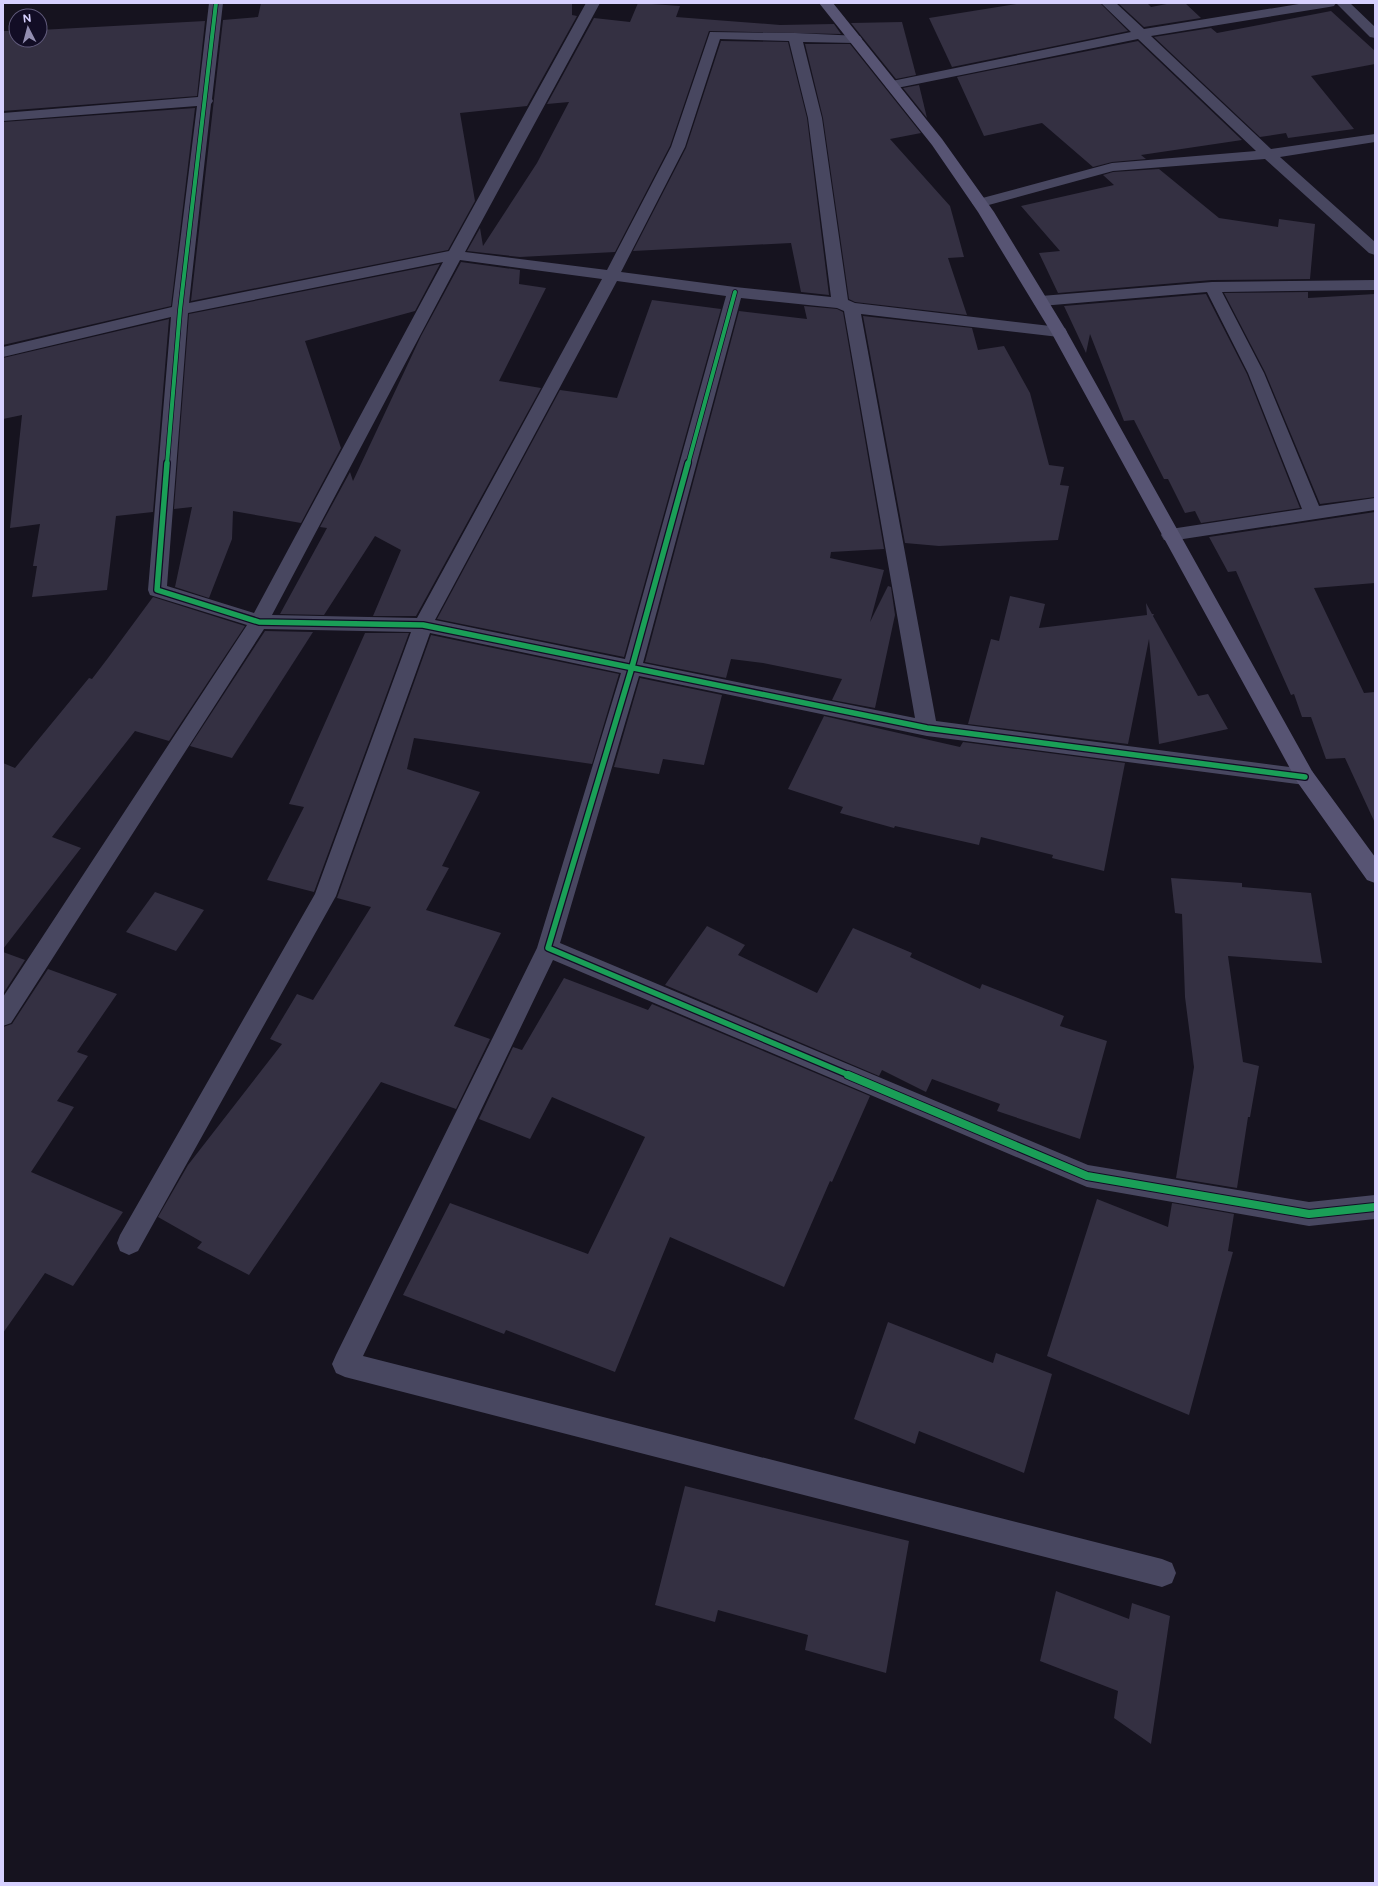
<svg xmlns="http://www.w3.org/2000/svg" width="1378" height="1886" viewBox="0 0 1378 1886" font-family="Figtree,sans-serif">
	<rect width="100%" height="100%" fill="#16131f"/>
	<g fill="#343042">
		<path d="M 261,3 L 572,3 L 572,15 L 577,16 L 527,106 L 460,113 L 475,201 L 448,250 L 191,301 L 223,20 L 258,17 Z"/>
		<path d="M 638,3 L 680,6 L 676,17 L 780,25 L 834,24 L 841,34 L 709,31 L 670,146 L 615,252 L 520,257 L 467,251 L 480,228 L 483,246 L 537,163 L 569,102 L 547,104 L 594,18 L 630,22 Z"/>
		<path d="M 1023,3 L 1100,3 L 1128,31 L 952,67 L 929,18 Z"/>
		<path d="M 1118,3 L 1147,3 L 1151,7 L 1172,3 L 1185,3 L 1201,18 L 1144,27 Z"/>
		<path d="M 1331,11 L 1375,51 L 1375,64 L 1311,76 L 1354,129 L 1288,138 L 1286,133 L 1260,137 L 1154,37 L 1211,28 L 1217,33 Z"/>
		<path d="M 205,21 L 197,96 L 3,111 L 3,31 L 16,31 L 16,40 L 40,40 L 40,30 Z"/>
		<path d="M 902,22 L 916,75 L 896,79 L 851,23 Z"/>
		<path d="M 721,41 L 788,42 L 807,118 L 829,295 L 801,292 L 791,243 L 633,251 L 686,148 Z"/>
		<path d="M 1138,41 L 1242,140 L 1141,155 L 1146,159 L 1112,162 L 1093,167 L 1042,123 L 984,136 L 957,77 Z"/>
		<path d="M 805,44 L 850,44 L 921,133 L 890,139 L 950,206 L 964,257 L 948,258 L 967,315 L 855,302 L 849,299 L 823,118 Z"/>
		<path d="M 919,85 L 927,118 L 903,88 Z"/>
		<path d="M 195,108 L 171,306 L 3,345 L 3,122 Z"/>
		<path d="M 1159,169 L 1219,218 L 1278,227 L 1279,219 L 1315,224 L 1310,279 L 1212,280 L 1058,293 L 1039,253 L 1060,251 L 1021,206 L 1114,185 L 1103,175 L 1113,172 Z"/>
		<path d="M 461,262 L 520,270 L 519,284 L 546,288 L 499,381 L 541,388 L 416,616 L 373,616 L 401,550 L 375,536 L 324,615 L 280,614 L 327,528 L 320,527 L 350,472 L 353,481 L 421,336 Z"/>
		<path d="M 440,264 L 415,311 L 305,341 L 341,448 L 301,523 L 233,511 L 232,539 L 209,598 L 175,587 L 192,507 L 174,509 L 189,314 Z"/>
		<path d="M 1308,292 L 1308,298 L 1375,294 L 1375,497 L 1320,504 L 1265,372 L 1224,293 Z"/>
		<path d="M 1206,294 L 1247,374 L 1300,508 L 1201,523 L 1195,511 L 1185,513 L 1168,479 L 1164,479 L 1134,420 L 1124,421 L 1090,334 L 1086,353 L 1064,306 Z"/>
		<path d="M 652,300 L 721,309 L 624,657 L 437,619 L 560,390 L 617,398 Z"/>
		<path d="M 804,306 L 837,309 L 843,312 L 884,549 L 831,552 L 830,558 L 884,570 L 870,622 L 888,586 L 891,587 L 895,615 L 875,708 L 832,700 L 842,679 L 763,663 L 731,659 L 726,678 L 645,662 L 739,311 L 807,319 Z"/>
		<path d="M 863,316 L 972,328 L 978,350 L 1004,346 L 1030,393 L 1049,465 L 1064,467 L 1060,485 L 1069,486 L 1058,540 L 939,546 L 905,543 Z"/>
		<path d="M 169,319 L 153,512 L 116,516 L 107,590 L 32,597 L 37,566 L 33,566 L 40,524 L 10,528 L 22,415 L 3,419 L 3,358 Z"/>
		<path d="M 1375,512 L 1375,583 L 1314,588 L 1364,693 L 1375,692 L 1375,823 L 1345,758 L 1326,759 L 1311,717 L 1302,717 L 1294,694 L 1291,695 L 1236,571 L 1228,572 L 1209,537 Z"/>
		<path d="M 1010,596 L 1045,604 L 1039,628 L 1147,615 L 1146,603 L 1152,614 L 1154,614 L 1153,616 L 1198,696 L 1208,694 L 1228,729 L 1159,744 L 1149,639 L 1128,744 L 968,724 L 991,639 L 999,641 Z"/>
		<path d="M 153,597 L 245,626 L 169,741 L 135,731 L 52,837 L 81,848 L 3,949 L 3,763 L 15,768 L 89,678 L 92,679 L 108,658 Z"/>
		<path d="M 265,631 L 313,632 L 232,758 L 190,746 Z"/>
		<path d="M 365,633 L 409,633 L 314,892 L 267,880 L 304,807 L 289,804 Z"/>
		<path d="M 431,635 L 619,674 L 592,764 L 414,738 L 407,769 L 480,792 L 442,866 L 449,868 L 426,910 L 501,933 L 454,1026 L 490,1039 L 456,1109 L 381,1082 L 249,1275 L 197,1248 L 202,1242 L 158,1217 L 188,1165 L 282,1044 L 270,1039 L 297,994 L 313,1000 L 371,907 L 337,898 Z"/>
		<path d="M 640,678 L 722,695 L 704,765 L 663,759 L 659,774 L 614,767 Z"/>
		<path d="M 824,716 L 960,747 L 963,742 L 1125,763 L 1104,871 L 1052,858 L 1053,855 L 981,837 L 979,845 L 895,826 L 894,828 L 840,813 L 843,807 L 788,789 Z"/>
		<path d="M 1171,878 L 1242,883 L 1242,887 L 1311,893 L 1322,963 L 1228,956 L 1243,1062 L 1259,1066 L 1250,1117 L 1248,1117 L 1237,1188 L 1176,1178 L 1194,1067 L 1185,997 L 1182,914 L 1175,913 Z"/>
		<path d="M 155,892 L 204,910 L 176,951 L 126,932 Z"/>
		<path d="M 707,926 L 745,945 L 738,955 L 817,993 L 853,928 L 912,953 L 910,957 L 980,989 L 982,984 L 1064,1016 L 1060,1026 L 1107,1041 L 1080,1139 L 997,1111 L 1000,1104 L 932,1079 L 926,1092 L 882,1070 L 879,1076 L 665,985 Z"/>
		<path d="M 3,952 L 25,960 L 3,994 Z"/>
		<path d="M 48,969 L 117,994 L 77,1052 L 88,1056 L 57,1101 L 74,1107 L 31,1172 L 123,1212 L 73,1286 L 45,1273 L 3,1333 L 3,1027 L 12,1024 Z"/>
		<path d="M 564,978 L 648,1010 L 652,1004 L 870,1096 L 832,1182 L 830,1181 L 784,1287 L 670,1237 L 615,1372 L 506,1330 L 504,1334 L 403,1295 L 450,1203 L 588,1254 L 645,1137 L 552,1097 L 530,1139 L 479,1119 L 513,1047 L 522,1050 Z"/>
		<path d="M 1097,1199 L 1168,1227 L 1172,1203 L 1234,1214 L 1228,1251 L 1233,1252 L 1189,1415 L 1047,1356 Z"/>
		<path d="M 888,1322 L 993,1363 L 996,1353 L 1052,1374 L 1024,1473 L 919,1431 L 915,1444 L 854,1419 Z"/>
		<path d="M 685,1486 L 909,1541 L 886,1673 L 805,1650 L 808,1635 L 718,1610 L 715,1622 L 655,1605 Z"/>
		<path d="M 1056,1591 L 1129,1619 L 1132,1603 L 1170,1616 L 1151,1744 L 1114,1718 L 1118,1691 L 1040,1661 Z"/>
	</g>
	<g fill="none" stroke-linecap="round" stroke-linejoin="round">
		<g fill="#484760" fill-rule="evenodd">
			<path d="M 209,3 L 223,3 L 212,99 L 213,101 L 211,104 L 189,303 L 449,251 L 586,3 L 600,3 L 465,252 L 607,270 L 671,147 L 710,32 L 795,33 L 860,36 L 862,39 L 860,42 L 855,43 L 803,42 L 822,118 L 848,300 L 855,303 L 1059,327 L 1065,328 L 1067,332 L 1065,336 L 1059,337 L 861,314 L 936,721 L 1305,769 L 1312,771 L 1315,777 L 1312,783 L 1305,785 L 927,736 L 639,676 L 560,943 L 1088,1165 L 1309,1202 L 1375,1195 L 1375,1219 L 1309,1226 L 1087,1187 L 553,960 L 363,1356 L 1162,1559 L 1172,1563 L 1176,1573 L 1172,1583 L 1162,1587 L 345,1377 L 336,1373 L 332,1364 L 336,1355 L 537,948 L 621,673 L 430,633 L 336,896 L 138,1251 L 129,1255 L 120,1251 L 117,1243 L 120,1235 L 315,894 L 411,632 L 264,629 L 11,1023 L 3,1026 L 3,997 L 247,625 L 150,595 L 148,590 L 171,317 L 3,357 L 3,347 L 172,307 L 197,106 L 3,121 L 3,113 L 198,97 ZM 720,39 L 789,41 L 808,118 L 831,297 L 735,287 L 621,272 L 685,147 ZM 460,260 L 602,279 L 417,618 L 272,615 ZM 443,262 L 254,613 L 167,586 L 188,313 ZM 617,281 L 726,296 L 625,659 L 435,620 ZM 741,298 L 837,308 L 844,311 L 915,718 L 643,663 Z"/>
			<path d="M 1101,3 L 1116,3 L 1144,29 L 1305,3 L 1350,3 L 1375,27 L 1375,38 L 1370,37 L 1336,3 L 1334,6 L 1329,7 L 1151,36 L 1271,149 L 1375,134 L 1375,142 L 1280,157 L 1375,242 L 1375,255 L 1369,253 L 1265,159 L 1113,171 L 985,206 L 980,208 L 975,206 L 972,203 L 975,200 L 1112,163 L 1256,151 L 1138,39 L 892,89 L 887,88 L 885,85 L 887,82 L 892,81 L 1131,32 Z"/>
			<path d="M 1375,280 L 1375,290 L 1222,292 L 1264,373 L 1319,506 L 1375,498 L 1375,510 L 1170,541 L 1164,540 L 1161,535 L 1164,530 L 1302,509 L 1248,373 L 1207,292 L 1041,306 L 1035,305 L 1033,301 L 1035,297 L 1041,296 L 1212,282 Z"/>
		</g>
		<path fill="#575473" fill-rule="evenodd" d="M 819,3 L 833,3 L 942,139 L 994,212 L 1067,332 L 1312,771 L 1375,857 L 1375,883 L 1367,880 L 1298,783 L 1051,332 L 978,212 L 932,145 Z"/>
		<defs>
			<g id="cycleway-far2">
				<path d="M 167,464 L 180,310 L 216,3"/>
				<path d="M 688,464 L 735,292"/>
			</g>
			<g id="cycleway-far1">
				<path d="M 167,463 L 157,590 L 259,622 L 423,625 L 927,728 L 1305,777"/>
				<path d="M 688,463 L 632,667 L 548,948 L 851,1076"/>
			</g>
			<path id="cycleway" d="M 848,1075 L 1087,1176 L 1309,1214 L 1375,1207"/>
		</defs>
		<use href="#cycleway-far2" stroke="#120d25" stroke-width="5.5"/>
		<use href="#cycleway-far1" stroke="#120d25" stroke-width="8"/>
		<use href="#cycleway" stroke="#120d25" stroke-width="10"/>
		<use href="#cycleway-far2" stroke="#1a9f57" stroke-width="4"/>
		<use href="#cycleway-far1" stroke="#1a9f57" stroke-width="5.5"/>
		<use href="#cycleway" stroke="#1a9f57" stroke-width="8"/>
	</g>
	<rect width="1378" height="1886" fill="none" stroke="#d7d1ff" stroke-width="8"/>
	<g transform="translate(28 28) rotate(354)"><circle r="19" fill="#120d25" stroke="#615b7c"/>
	<path d="M0-3L7 15L0 10L-7 15Z" fill="#938eb1"/>
	<text y="-6" font-size="11" font-weight="bold" text-anchor="middle" fill="#d7d1ff">N</text>
	</g>
</svg>
